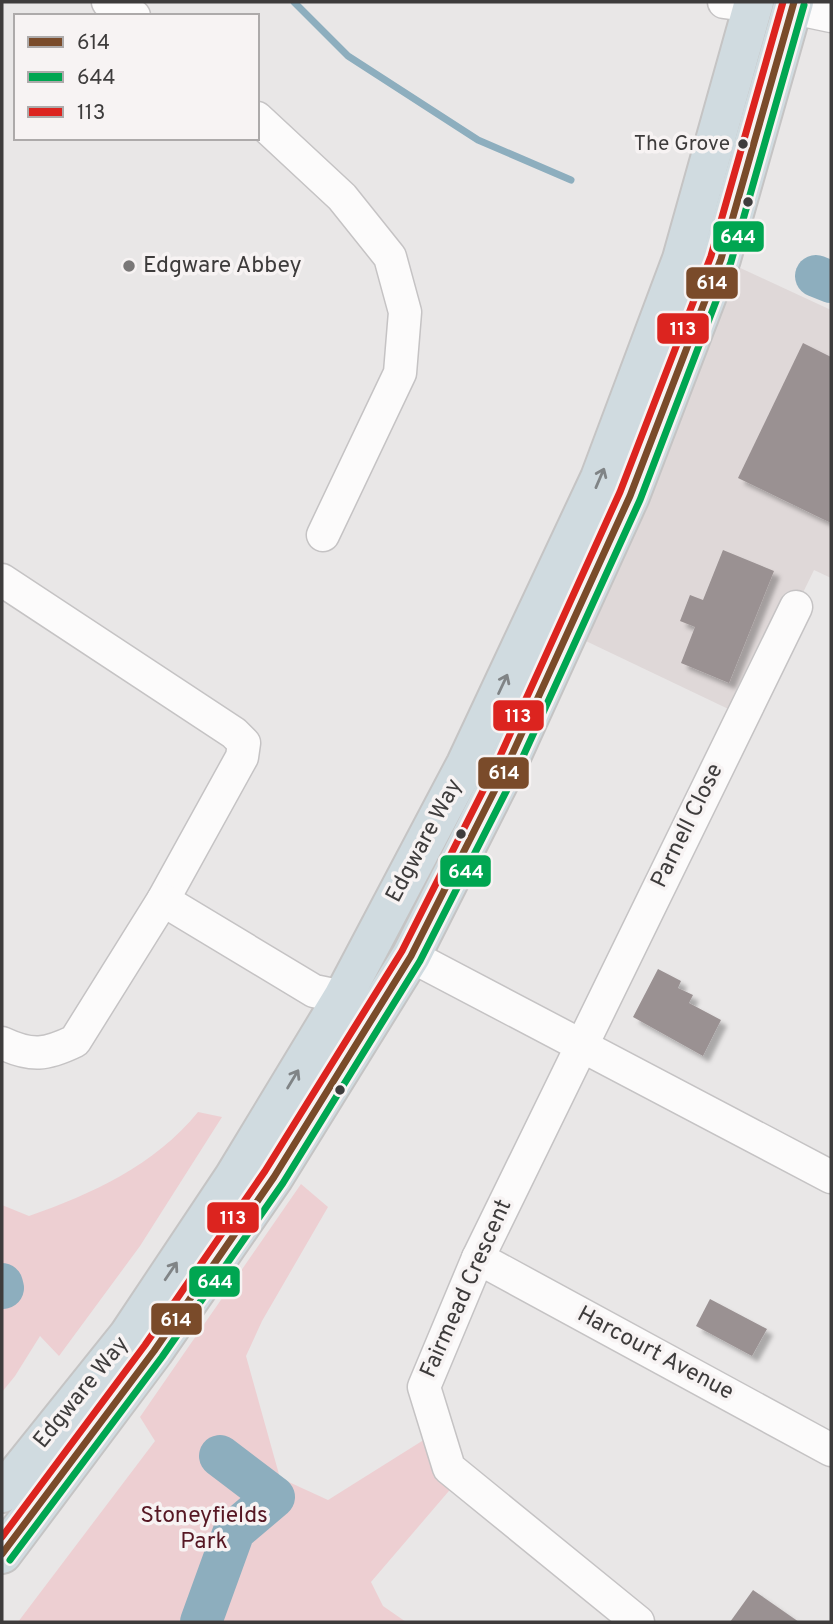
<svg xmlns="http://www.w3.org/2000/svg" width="833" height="1624" viewBox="0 0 833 1624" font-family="Overpass,sans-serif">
	<defs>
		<filter id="shadow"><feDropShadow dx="6" dy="6" stdDeviation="2" flood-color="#0004"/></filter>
	</defs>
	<rect width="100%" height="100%" fill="#e9e7e7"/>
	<path fill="#dfd8d8" d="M 721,259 L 831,310 L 831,578 L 814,570 L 743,716 L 567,632 Z"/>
	<g fill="#edcfd2">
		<path d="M 198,1112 L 222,1117 L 140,1246 L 59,1356 L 40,1336 L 15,1376 L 2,1392 L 2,1205 L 29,1216 C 92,1194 155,1165 198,1112 Z"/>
		<path d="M 301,1184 L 328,1207 L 262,1321 L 246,1356 L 280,1478 L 328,1500 L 438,1431 L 460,1478 L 371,1582 L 383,1606 L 406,1622 L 18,1622 L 155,1441 L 140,1417 Z"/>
	</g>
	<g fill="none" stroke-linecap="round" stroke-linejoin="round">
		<path stroke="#8daebe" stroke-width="7" d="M 294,2 L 348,56 L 478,140 L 571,180"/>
		<g stroke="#8daebe" stroke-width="42">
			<path d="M 816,276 L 831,282"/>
			<path d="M 2,1284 L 3,1288"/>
			<path d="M 201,1622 L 234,1531 L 274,1497 L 220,1456"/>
		</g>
	</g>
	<g fill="#9a9192" filter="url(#shadow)">
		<path d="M 803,343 L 831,357 L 831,523 L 738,478 Z"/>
		<path d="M 723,550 L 774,571 L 729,683 L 681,663 L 695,627 L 680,621 L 690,595 L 703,600 Z"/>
		<path d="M 658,969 L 681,981 L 678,988 L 693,995 L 689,1003 L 721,1020 L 703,1056 L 633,1017 Z"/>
		<path d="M 710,1299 L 767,1329 L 752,1356 L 696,1326 Z"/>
		<path d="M 753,1590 L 799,1622 L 730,1622 Z"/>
	</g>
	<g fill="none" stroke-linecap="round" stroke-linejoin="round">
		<defs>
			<g id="minor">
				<path d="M 108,2 L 134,16"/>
				<path d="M 724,2 L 753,6"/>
				<path d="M 793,8 L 831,16"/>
				<path d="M 257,118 L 342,197 L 390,257 L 405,312 L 400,373 L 323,535"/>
				<path d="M 2,580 L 234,733 L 244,743 L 242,757 L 163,900 L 75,1041 C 46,1055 32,1057 2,1043"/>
				<path d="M 163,900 L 314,991 L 343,997"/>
				<path d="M 411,956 L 831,1177"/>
				<path d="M 478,1258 L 831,1450"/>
				<path d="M 638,1622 L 449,1468 L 424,1387 L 478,1258 L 796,607"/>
			</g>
			<g id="highway">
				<path d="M 2,1493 L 128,1336 L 234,1177 L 343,997 L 466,764 L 600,478 L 682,259 L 754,2"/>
				<path d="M 2,1554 L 154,1351 L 274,1177 L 411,956 L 505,770 L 630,496 L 721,259 L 794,2"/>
			</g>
		</defs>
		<use href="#minor" stroke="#c5c3c4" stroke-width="35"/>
		<use href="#highway" stroke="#c5c4c4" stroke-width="42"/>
		<use href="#minor" stroke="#fcfbfb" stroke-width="32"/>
		<use href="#highway" stroke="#d0dbe0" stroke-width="38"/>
		<defs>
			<path id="bus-1" d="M 2,1554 L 154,1351 L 274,1177 L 411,956 L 505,770 L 630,496 L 721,259 L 794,2"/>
			<path id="bus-2" d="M 10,1560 L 162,1357 L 283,1183 L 420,961 L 515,774 L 640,500 L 731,262 L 804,5"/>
			<path id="bus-3" d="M 2,1537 L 145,1345 L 265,1171 L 402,951 L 496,765 L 620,492 L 711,256 L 783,2"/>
		</defs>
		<use href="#bus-1" stroke="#f7f3f3" stroke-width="12"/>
		<use href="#bus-2" stroke="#f7f3f3" stroke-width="12"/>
		<use href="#bus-3" stroke="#f7f3f3" stroke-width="12"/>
		<use href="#bus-1" stroke="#7a4b2a" stroke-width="7"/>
		<use href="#bus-2" stroke="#00a651" stroke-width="7"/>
		<use href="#bus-3" stroke="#dc241f" stroke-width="7"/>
	</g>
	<defs><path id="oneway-shaft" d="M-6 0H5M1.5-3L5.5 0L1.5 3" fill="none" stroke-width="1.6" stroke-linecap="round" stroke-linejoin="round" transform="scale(1.75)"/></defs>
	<g stroke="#808486">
		<use href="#oneway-shaft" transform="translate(600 478) rotate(-67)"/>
		<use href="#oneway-shaft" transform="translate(503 684) rotate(-65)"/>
		<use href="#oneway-shaft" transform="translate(293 1079) rotate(-59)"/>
		<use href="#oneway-shaft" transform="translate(171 1271) rotate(-56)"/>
	</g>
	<g fill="#3e3c3c" stroke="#f7f3f3" stroke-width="2.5">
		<circle cx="743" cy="144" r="6"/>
		<circle cx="748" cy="202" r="6"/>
		<circle cx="461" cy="834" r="6"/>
		<circle cx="340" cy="1090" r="6"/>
	</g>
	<circle fill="#7a7878" stroke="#f7f3f3" stroke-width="2.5" cx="129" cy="266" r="7"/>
	<g text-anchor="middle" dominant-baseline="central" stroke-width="7" stroke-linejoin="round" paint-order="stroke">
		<g font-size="21" fill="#3e3c3c" stroke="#f7f3f3" text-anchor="end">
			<text x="730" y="144">The Grove</text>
		</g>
		<g font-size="23" fill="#3e3c3c" stroke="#f7f3f3" text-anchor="start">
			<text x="143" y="266">Edgware Abbey</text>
		</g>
		<g font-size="23" fill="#3e3c3c" stroke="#f7f3f3">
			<text transform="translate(688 826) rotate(-64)">Parnell Close</text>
			<text transform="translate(425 841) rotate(-62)">Edgware Way</text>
			<text transform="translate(467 1289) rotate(-66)">Fairmead Crescent</text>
			<text transform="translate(655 1354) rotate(28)">Harcourt Avenue</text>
			<text transform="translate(82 1393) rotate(-51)">Edgware Way</text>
		</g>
		<g font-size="23" fill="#561723" stroke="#f7f3f3">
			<text x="204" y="1516">Stoneyfields<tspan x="204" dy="26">Park</tspan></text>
		</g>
	</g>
	<g stroke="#f7f3f3" stroke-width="2.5">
		<rect x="712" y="220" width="53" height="33" rx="7" fill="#00a651"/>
		<rect x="685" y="266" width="54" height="34" rx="7" fill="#7a4b2a"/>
		<rect x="656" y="312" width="54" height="33" rx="7" fill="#dc241f"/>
		<rect x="492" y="699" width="53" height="33" rx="7" fill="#dc241f"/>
		<rect x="477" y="756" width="53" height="34" rx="7" fill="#7a4b2a"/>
		<rect x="439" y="854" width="53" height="34" rx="7" fill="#00a651"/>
		<rect x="206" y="1201" width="54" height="33" rx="7" fill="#dc241f"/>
		<rect x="188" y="1265" width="53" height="33" rx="7" fill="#00a651"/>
		<rect x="150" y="1302" width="53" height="34" rx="7" fill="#7a4b2a"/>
	</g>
	<g font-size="19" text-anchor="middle" font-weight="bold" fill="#fff">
		<text x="738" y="243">644</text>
		<text x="712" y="289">614</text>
		<text x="683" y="335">113</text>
		<text x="518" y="722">113</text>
		<text x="504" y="779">614</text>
		<text x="466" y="878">644</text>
		<text x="233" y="1224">113</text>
		<text x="215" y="1288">644</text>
		<text x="176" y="1326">614</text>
	</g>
	<rect width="833" height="1624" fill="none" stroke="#3e3c3c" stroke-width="7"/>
	<rect x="14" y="14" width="245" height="126" fill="#f7f3f3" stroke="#adaaaa" stroke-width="2"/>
	<rect x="28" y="37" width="35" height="10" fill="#7a4b2a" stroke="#adaaaa" stroke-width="2"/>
	<text x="77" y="49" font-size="21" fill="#3e3c3c">614</text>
	<rect x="28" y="72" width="35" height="10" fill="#00a651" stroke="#adaaaa" stroke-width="2"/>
	<text x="77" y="84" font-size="21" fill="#3e3c3c">644</text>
	<rect x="28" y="107" width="35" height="10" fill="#dc241f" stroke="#adaaaa" stroke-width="2"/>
	<text x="77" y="119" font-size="21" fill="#3e3c3c">113</text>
</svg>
